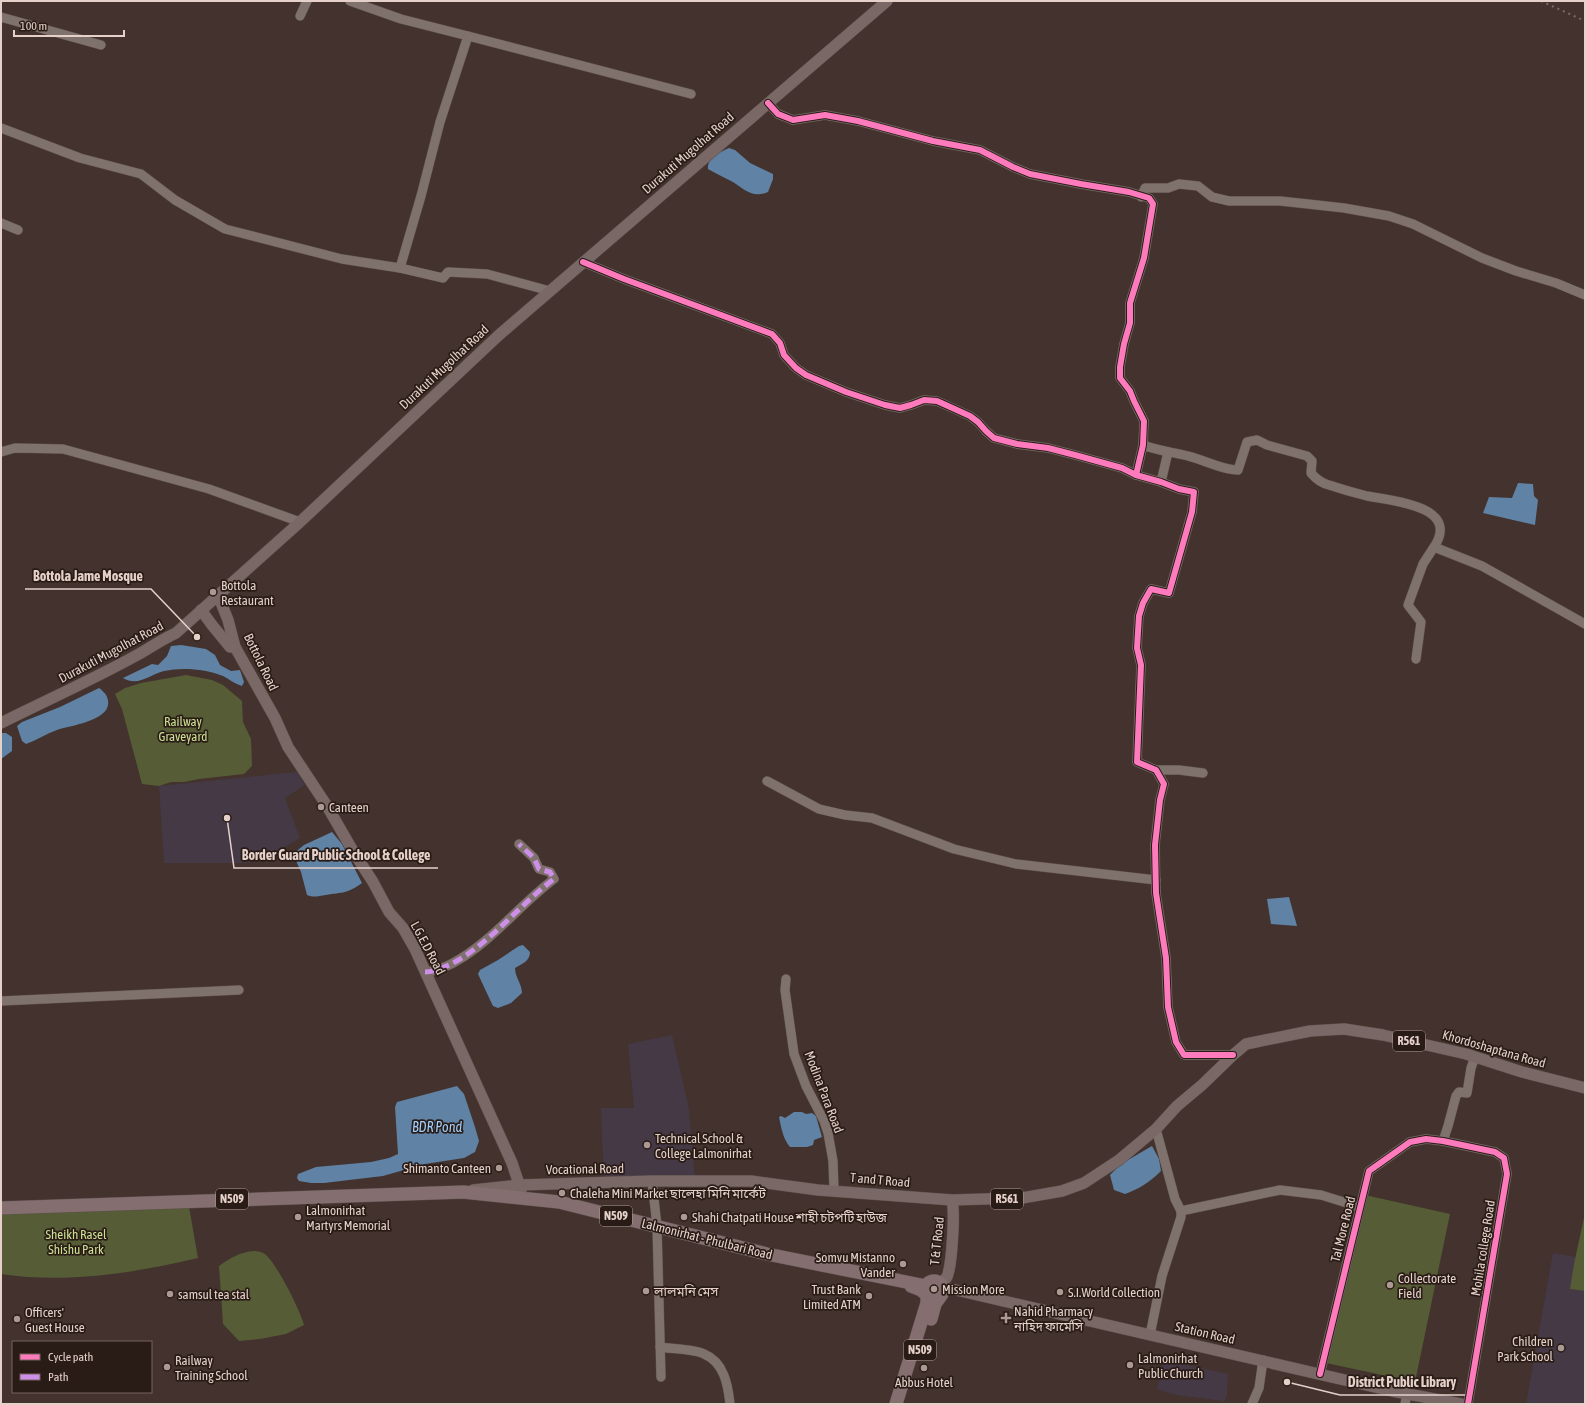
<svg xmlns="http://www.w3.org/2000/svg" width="1586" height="1405" viewBox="0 0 1586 1405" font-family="'Asap Condensed','Noto Sans Bengali',sans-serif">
	<rect width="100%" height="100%" fill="#43322d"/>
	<g fill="#453946">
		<path d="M 297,772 L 305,785 L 285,798 L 300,838 L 274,853 L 246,863 L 164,863 L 159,786 Z"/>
		<path d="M 672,1035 L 689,1109 L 695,1181 L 604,1183 L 601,1108 L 634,1108 L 628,1044 Z"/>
		<path d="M 1553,1253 L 1576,1257 L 1571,1289 L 1585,1291 L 1585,1404 L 1526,1404 Z"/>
		<path d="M 1164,1360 L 1228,1374 L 1227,1396 L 1224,1401 L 1176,1395 L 1157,1389 Z"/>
	</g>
	<g fill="#555c36">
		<path d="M 186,675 L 212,680 L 223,685 L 242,701 L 243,722 L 251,739 L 252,766 L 244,774 L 199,779 L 184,782 L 171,782 L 159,786 L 142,784 L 122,709 L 115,694 L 125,688 L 141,683 Z"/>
		<path d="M 1365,1195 L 1450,1214 L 1415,1382 L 1326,1363 Z"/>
		<path d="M 188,1201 L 198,1258 C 134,1273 67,1284 1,1274 L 1,1208 Z"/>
		<path d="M 1585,1213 L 1585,1291 L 1570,1289 L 1574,1264 Z"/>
		<path d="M 254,1251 C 258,1251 262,1252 265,1254 C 277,1264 300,1310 304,1325 L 286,1334 L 260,1339 L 239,1341 L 223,1324 L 219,1266 C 230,1258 240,1252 254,1251 Z"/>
	</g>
	<g fill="#5f82a5">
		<path d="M 729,148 L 735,150 L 750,163 L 773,174 L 773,179 L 768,192 C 752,199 743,188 731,181 C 723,177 715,173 708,169 C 707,158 720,152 729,148 Z"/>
		<path d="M 1518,483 L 1533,484 L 1534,496 L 1538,500 L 1535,525 L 1483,513 L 1489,497 L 1512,498 Z"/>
		<path d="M 181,645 L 206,649 L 215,655 L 220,665 L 231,671 L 240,670 L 244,682 L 242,686 C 235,684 229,679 223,676 C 206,669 182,667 164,671 C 149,675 138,687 123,678 L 152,664 L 158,665 L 167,656 L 171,646 Z"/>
		<path d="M 99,688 C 102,690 106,694 107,697 C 116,720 72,725 57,730 C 46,734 37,740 26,744 L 22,741 L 17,726 L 22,722 L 60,707 Z"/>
		<path d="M 1,733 L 6,733 L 12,737 L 12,751 L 1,759 Z"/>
		<path d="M 332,832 L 342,844 L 362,883 C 347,894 343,892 326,895 C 318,896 314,898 307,895 L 301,872 L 293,854 L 304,845 Z"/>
		<path d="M 1289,897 L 1297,926 L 1271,924 L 1267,899 Z"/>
		<path d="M 523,945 L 530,952 C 530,961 522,964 515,968 C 515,977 522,984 522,993 L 511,1003 L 498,1008 L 493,1006 L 491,1002 L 478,974 L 480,970 L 498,960 L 519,946 Z"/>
		<path d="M 457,1086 L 464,1094 L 475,1127 L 479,1141 L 475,1152 L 464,1158 L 425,1164 L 383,1176 L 324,1183 L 311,1183 L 299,1181 L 297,1178 L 298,1174 L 316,1167 L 371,1162 L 389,1158 L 398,1154 L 395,1107 L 397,1102 Z"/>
		<path d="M 794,1112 L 802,1112 L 806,1114 L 812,1113 L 816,1116 L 822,1137 L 814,1140 L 813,1145 L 807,1147 L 790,1147 C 783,1139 781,1127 779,1117 L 781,1116 L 785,1118 Z"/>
		<path d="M 1152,1146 L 1159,1159 L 1161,1171 C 1150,1182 1139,1189 1125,1194 L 1114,1190 L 1110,1175 L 1121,1164 Z"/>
	</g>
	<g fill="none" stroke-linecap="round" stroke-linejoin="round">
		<defs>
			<g id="minor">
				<path d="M 350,1 L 401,19 L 468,36 L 440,122 L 421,196 L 400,268"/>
				<path d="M 300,16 L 307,1"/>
				<path d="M 1,17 L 101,45"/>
				<path d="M 468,36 L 691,94"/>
				<path d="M 768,103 L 778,114 L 793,120 L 825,115 L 858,121 L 933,141 L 980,150 L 1013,167 L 1030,174 L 1081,184 L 1129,192 L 1149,198 L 1153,204 L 1144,258 L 1130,303 L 1130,323 L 1124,344 L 1120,367 L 1120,378 L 1130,391 L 1134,401 L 1144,421 L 1143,445 L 1136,475"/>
				<path d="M 1,128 L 80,158 L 141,174 L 175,200 L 225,229 L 342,259 L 400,268 L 443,278 L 448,272 L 487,274 L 550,291"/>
				<path d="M 1141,197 L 1145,188 L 1168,188 L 1179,184 L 1198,186 L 1212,197 L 1229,201 L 1280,201 L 1308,204 L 1344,208 L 1389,216 L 1413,224 L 1482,258 L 1516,271 L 1556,283 L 1585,295"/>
				<path d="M 1,223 L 18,230"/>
				<path d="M 583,262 L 624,279 L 772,334 L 780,343 L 784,355 L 796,368 L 806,375 L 846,392 L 885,405 L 900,408 L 911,405 L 924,400 L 937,401 L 970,416 L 978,422 L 986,431 L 994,438 L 1017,444 L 1048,448 L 1075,455 L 1122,468 L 1136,475 L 1161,482 L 1179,489 L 1194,492 L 1192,512 L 1169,593 L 1151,589 L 1143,603 L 1139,616 L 1137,648 L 1141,665 L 1137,762 L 1156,770 L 1164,784 L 1160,800 L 1155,845 L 1156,893 L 1166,958 L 1168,1007 L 1176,1042 L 1184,1055 L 1233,1055"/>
				<path d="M 1143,445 C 1158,451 1173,452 1188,456 C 1205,460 1221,470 1238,470 L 1247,442 L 1257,440 L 1267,445 L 1307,456 L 1312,461 L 1311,473 C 1316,479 1321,483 1329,485 C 1341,489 1355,493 1367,496 C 1393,501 1461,506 1434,547 L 1482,566 L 1585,624"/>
				<path d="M 1,452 L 15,448 L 63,449 L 209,489 L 300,522"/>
				<path d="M 1161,482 L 1168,452"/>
				<path d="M 1416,659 L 1421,622 L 1408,605 L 1423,564 L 1434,547"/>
				<path d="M 1156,770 L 1179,770 L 1203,773"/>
				<path d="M 767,781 L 819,809 L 845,815 L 872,818 L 954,849 L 1016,864 L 1156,880"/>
				<path d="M 425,972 C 432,972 435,970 442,968 C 446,966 450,965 453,963 C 492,942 519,905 554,879 L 550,872 L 539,869 L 534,858 L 519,844"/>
				<path d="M 786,979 L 785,990 L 794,1054 L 806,1086 L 824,1121 L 828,1133 L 833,1161 L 834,1190"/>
				<path d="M 1,1001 L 239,990"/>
				<path d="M 1443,1141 L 1448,1126 L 1456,1096 L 1459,1092 L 1467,1093 L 1471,1068 L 1475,1057"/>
				<path d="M 652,1181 L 657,1226 L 661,1377"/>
				<path d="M 1181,1211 L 1280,1190 L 1321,1195 L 1360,1207"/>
				<path d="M 1150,1335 L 1162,1276 L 1181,1217 L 1181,1211 L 1175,1199 L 1156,1129"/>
				<path d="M 660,1347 C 671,1349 694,1349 704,1354 C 724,1362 728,1385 730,1404"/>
				<path d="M 1320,1374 L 1369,1171 L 1410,1142 L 1426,1139 L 1443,1141 L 1495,1152 L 1504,1158 L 1507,1174 L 1468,1404"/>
				<path d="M 1252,1404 L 1259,1388 L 1263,1360"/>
				<path d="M 1405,1404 L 1407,1394"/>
			</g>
			<g id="major">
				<path d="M 218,595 L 228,620 L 235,647 L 275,718 L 288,747 L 327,806 L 353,851 L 373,882 L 389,912 L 403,928 L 415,949 L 512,1163 L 521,1190"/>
				<path d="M 201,610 L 212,625 L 230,647 L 235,647"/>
				<path d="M 1,723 C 47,700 94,679 139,654 C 151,647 163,639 176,633 L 300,522 L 499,335 L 887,1"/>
				<path d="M 473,1190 L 519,1185 L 652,1181 L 751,1181 L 818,1190 L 952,1200 L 1022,1198 L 1062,1191 L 1084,1183 L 1119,1160 L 1156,1129 L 1177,1106 L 1202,1085 L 1233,1055 L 1246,1044 L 1310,1031 L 1344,1029 L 1383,1035 L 1466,1054 L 1522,1072 L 1585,1088"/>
				<path d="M 941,1284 C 943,1282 945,1279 947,1277 C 952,1265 955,1213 952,1200"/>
				<path d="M 943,1287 L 1392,1391 L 1461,1404"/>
			</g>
			<g id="highway">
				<path d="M 1,1208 L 463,1192 L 559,1202 L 767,1254 L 926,1286"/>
				<circle cx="934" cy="1290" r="9"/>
				<path d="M 931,1319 L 935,1304 L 940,1297"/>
				<path d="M 896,1404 L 927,1303 L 927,1295 L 921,1290 L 911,1286"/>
			</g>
		</defs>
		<use href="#minor" stroke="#5d4f4a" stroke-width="10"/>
		<use href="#major" stroke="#5d4f4a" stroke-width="12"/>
		<use href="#highway" stroke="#5d4f4a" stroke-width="14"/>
		<use href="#minor" stroke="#7f716c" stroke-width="9"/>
		<use href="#major" stroke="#796866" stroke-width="11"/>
		<use href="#highway" stroke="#846e70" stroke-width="13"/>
		<path stroke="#796c67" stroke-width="2" stroke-dasharray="2 4" stroke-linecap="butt" d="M 1541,1 L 1585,21"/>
		<path stroke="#ce8fe9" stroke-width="5" stroke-dasharray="10 5" stroke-linecap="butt" d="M 425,972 C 432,972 435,970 442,968 C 446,966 450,965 453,963 C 492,942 519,905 554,879 L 550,872 L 539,869 L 534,858 L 519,844"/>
		<defs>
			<g id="cycleway">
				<path d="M 768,103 L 778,114 L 793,120 L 825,115 L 858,121 L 933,141 L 980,150 L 1013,167 L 1030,174 L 1081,184 L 1129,192 L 1149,198 L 1153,204 L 1144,258 L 1130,303 L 1130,323 L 1124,344 L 1120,367 L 1120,378 L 1130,391 L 1134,401 L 1144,421 L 1143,445 L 1136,475"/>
				<path d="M 583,262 L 624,279 L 772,334 L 780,343 L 784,355 L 796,368 L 806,375 L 846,392 L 885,405 L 900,408 L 911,405 L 924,400 L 937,401 L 970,416 L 978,422 L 986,431 L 994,438 L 1017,444 L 1048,448 L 1075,455 L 1122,468 L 1136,475 L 1161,482 L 1179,489 L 1194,492 L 1192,512 L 1169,593 L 1151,589 L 1143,603 L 1139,616 L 1137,648 L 1141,665 L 1137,762 L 1156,770 L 1164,784 L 1160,800 L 1155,845 L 1156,893 L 1166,958 L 1168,1007 L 1176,1042 L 1184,1055 L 1233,1055"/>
				<path d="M 1320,1374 L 1369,1171 L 1410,1142 L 1426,1139 L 1443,1141 L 1495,1152 L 1504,1158 L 1507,1174 L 1468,1404"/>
			</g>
		</defs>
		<use href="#cycleway" stroke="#291b15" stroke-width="8"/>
		<use href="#cycleway" stroke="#fd7abc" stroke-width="6"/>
	</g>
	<g fill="#ac9993" stroke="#291b15" stroke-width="1.5">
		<circle cx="213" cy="592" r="4"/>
		<circle cx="321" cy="807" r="4"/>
		<circle cx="647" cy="1145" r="4"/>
		<circle cx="499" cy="1168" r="4"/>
		<circle cx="562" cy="1193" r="4"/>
		<circle cx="298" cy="1217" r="4"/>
		<circle cx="684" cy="1217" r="4"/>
		<circle cx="903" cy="1264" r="4"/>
		<circle cx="1390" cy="1285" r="4"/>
		<circle cx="934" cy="1289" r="4"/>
		<circle cx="646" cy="1291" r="4"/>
		<circle cx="1060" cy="1292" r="4"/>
		<circle cx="170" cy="1294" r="4"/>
		<circle cx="869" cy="1296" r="4"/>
		<path d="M1004 1312h4v4h4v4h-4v4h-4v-4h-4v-4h4z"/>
		<circle cx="17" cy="1319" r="4"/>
		<circle cx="1561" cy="1348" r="4"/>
		<circle cx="1130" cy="1365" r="4"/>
		<circle cx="167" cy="1367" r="4"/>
		<circle cx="924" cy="1368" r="4"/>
	</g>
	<g text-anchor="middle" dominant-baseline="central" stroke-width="3.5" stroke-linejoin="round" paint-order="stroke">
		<g fill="#291b15" stroke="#ad9a94" stroke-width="1">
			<rect x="1393" y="1031" width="32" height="20" rx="3"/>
			<rect x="216" y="1189" width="32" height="20" rx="3"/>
			<rect x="991" y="1189" width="32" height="20" rx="3"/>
			<rect x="600" y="1206" width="32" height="20" rx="3"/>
			<rect x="904" y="1340" width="32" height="20" rx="3"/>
		</g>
		<g font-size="12" font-weight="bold" fill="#e5d1ca">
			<text x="1409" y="1041">R561</text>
			<text x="232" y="1199">N509</text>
			<text x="1007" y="1199">R561</text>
			<text x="616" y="1216">N509</text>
			<text x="920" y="1350">N509</text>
		</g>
		<g font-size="13" fill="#e5d1ca" stroke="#291b15">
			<text transform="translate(688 153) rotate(-41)">Durakuti Mugolhat Road</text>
			<text transform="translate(444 367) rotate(-43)">Durakuti Mugolhat Road</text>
			<text transform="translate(111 652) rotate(-28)">Durakuti Mugolhat Road</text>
			<text transform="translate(261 662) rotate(64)">Bottola Road</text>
			<text transform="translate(428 948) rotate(62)">L.G.E.D Road</text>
			<text transform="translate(1494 1049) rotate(16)">Khordoshaptana Road</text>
			<text transform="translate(824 1092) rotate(69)">Modina Para Road</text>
			<text transform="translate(585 1169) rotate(-1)">Vocational Road</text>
			<text transform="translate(880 1180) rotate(5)">T and T Road</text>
			<text transform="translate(1343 1229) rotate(-76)">Tal More Road</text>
			<text transform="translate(707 1239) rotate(14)">Lalmonirhat - Phulbari Road</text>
			<text transform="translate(937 1241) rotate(-84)">T &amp; T Road</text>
			<text transform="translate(1483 1248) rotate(-81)">Mohila college Road</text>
			<text transform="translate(1205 1333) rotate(13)">Station Road</text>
		</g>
		<g font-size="13" fill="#e5d1ca" stroke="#291b15" text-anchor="start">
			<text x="221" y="585">Bottola<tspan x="221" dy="15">Restaurant</tspan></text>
			<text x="329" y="807">Canteen</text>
			<text x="655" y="1138">Technical School &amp;<tspan x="655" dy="15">College Lalmonirhat</tspan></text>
			<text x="491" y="1168" text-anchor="end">Shimanto Canteen</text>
			<text x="570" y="1193">Chaleha Mini Market ছালেহা মিনি মার্কেট</text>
			<text x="306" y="1210">Lalmonirhat<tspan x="306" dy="15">Martyrs Memorial</tspan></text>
			<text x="692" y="1217">Shahi Chatpati House শাহী চটপটি হাউজ</text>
			<text x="895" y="1257" text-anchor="end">Somvu Mistanno<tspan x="895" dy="15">Vander</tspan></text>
			<text x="1398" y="1278">Collectorate<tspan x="1398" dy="15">Field</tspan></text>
			<text x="861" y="1289" text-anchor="end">Trust Bank<tspan x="861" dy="15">Limited ATM</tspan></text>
			<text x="942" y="1289">Mission More</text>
			<text x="654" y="1291">লালমনি মেস</text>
			<text x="1068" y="1292">S.I.World Collection</text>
			<text x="178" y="1294">samsul tea stal</text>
			<text x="1014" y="1311">Nahid Pharmacy<tspan x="1014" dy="15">নাহিদ ফার্মেসি</tspan></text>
			<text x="25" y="1312">Officers'<tspan x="25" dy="15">Guest House</tspan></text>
			<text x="1553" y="1341" text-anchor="end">Children<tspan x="1553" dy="15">Park School</tspan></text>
			<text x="1138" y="1358">Lalmonirhat<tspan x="1138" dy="15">Public Church</tspan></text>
			<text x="175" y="1360">Railway<tspan x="175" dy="15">Training School</tspan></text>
			<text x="924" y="1382" text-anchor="middle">Abbus Hotel</text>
		</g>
		<g font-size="13" fill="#cbe092" stroke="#291b15">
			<text x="183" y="721">Railway<tspan x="183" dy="15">Graveyard</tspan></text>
			<text x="76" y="1234">Sheikh Rasel<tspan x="76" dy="15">Shishu Park</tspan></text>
		</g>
		<g font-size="14" font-style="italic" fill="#9fcffe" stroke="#291b15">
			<text x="437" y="1127">BDR Pond</text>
		</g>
	</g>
	<path fill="none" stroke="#e5d1ca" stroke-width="1.5" d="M197 637L151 589H25M227 818L234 868H438M1287 1382L1340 1395H1465"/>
	<g fill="#e5d1ca" stroke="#291b15" stroke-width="1.5">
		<circle cx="197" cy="637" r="4"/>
		<circle cx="227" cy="818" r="4"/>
		<circle cx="1287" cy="1382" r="4"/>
	</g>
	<g font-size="14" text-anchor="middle" font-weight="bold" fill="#e5d1ca" stroke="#291b15" stroke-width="3.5" stroke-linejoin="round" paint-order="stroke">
		<text x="88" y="581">Bottola Jame Mosque</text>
		<text x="336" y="860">Border Guard Public School &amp; College</text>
		<text x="1402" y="1387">District Public Library</text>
	</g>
	<rect width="1586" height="1405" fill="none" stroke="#e5d1ca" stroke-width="4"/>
	<rect x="12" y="1341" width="140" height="52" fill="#291b15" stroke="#74645d"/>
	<rect x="20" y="1354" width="20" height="6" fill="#fd7abc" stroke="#74645d"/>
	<text x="48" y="1361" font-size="12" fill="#e5d1ca">Cycle path</text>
	<rect x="20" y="1374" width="20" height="6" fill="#ce8fe9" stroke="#74645d"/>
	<text x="48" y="1381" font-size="12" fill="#e5d1ca">Path</text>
	<path d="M14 30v6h110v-6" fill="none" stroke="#e5d1ca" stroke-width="2"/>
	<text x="20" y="30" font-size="12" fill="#e5d1ca" stroke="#291b15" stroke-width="3" paint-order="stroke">100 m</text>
</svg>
